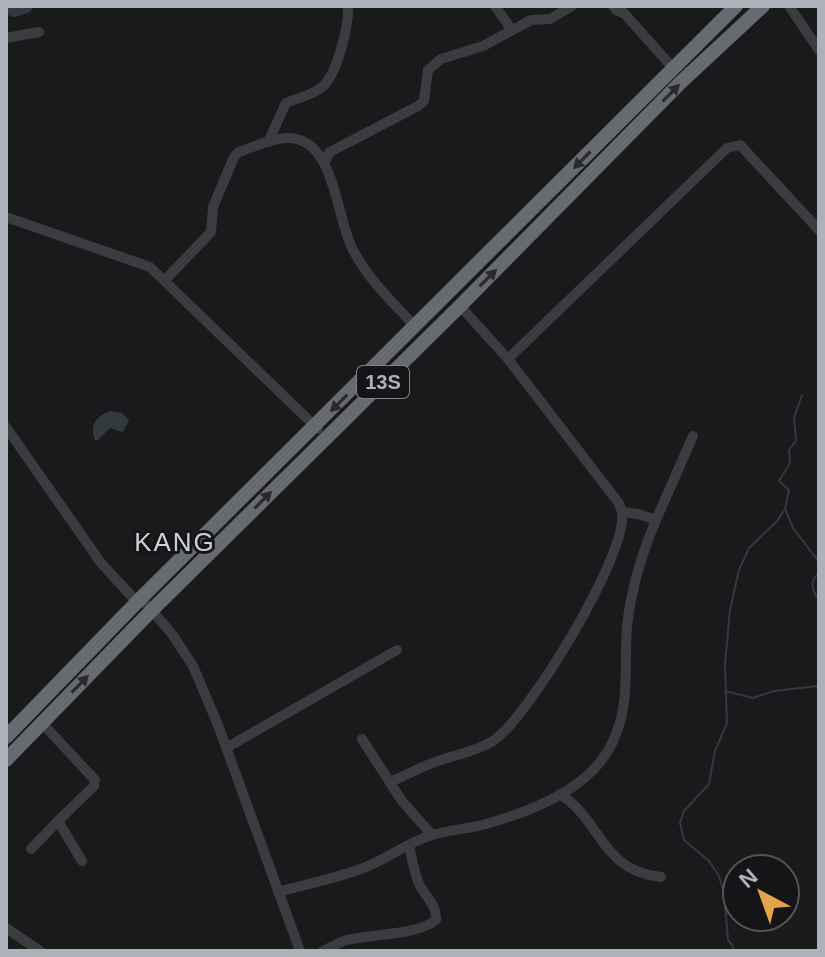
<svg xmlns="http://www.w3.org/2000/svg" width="825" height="957" viewBox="0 0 825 957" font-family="Arial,sans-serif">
	<rect width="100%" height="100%" fill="#1a1a1c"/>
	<path fill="#313a3f" d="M 110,411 L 122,413 L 129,420 L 123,432 L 110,428 L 98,440 L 95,440 C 89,425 96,417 110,411 Z"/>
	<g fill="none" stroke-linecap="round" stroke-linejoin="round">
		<g stroke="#313a3f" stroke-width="2">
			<path d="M 802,395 L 794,418 L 796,441 L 789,450 L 790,463 L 779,481 L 789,490 L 785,509 L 793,528 L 819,562"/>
			<path d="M 819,573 C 809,582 812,590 819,601"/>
			<path d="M 725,691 L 753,698 L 774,691 L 819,686"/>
			<path d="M 733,951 L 733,946 L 728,940 L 724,893 L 719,876 L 709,861 L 684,840 L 680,823 L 684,811 L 709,784 L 715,751 L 727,723 L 725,664 L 730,610 L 739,570 L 749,548 L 777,521 L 785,509"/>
		</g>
		<path stroke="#313a3f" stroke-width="14" d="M 6,6 L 14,10 L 26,6"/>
		<g stroke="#3b3c40" stroke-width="10">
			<path d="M 495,6 L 512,30"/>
			<path d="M 613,6 L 617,11 L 624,13 L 673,68"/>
			<path d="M 789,6 L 819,50"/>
			<path d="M 6,38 L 39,32"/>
			<path d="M 268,142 L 286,103 C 298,98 310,96 321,88 C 337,76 349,26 348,6"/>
			<path d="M 325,161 L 330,152 L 418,106 L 424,101 L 428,70 L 441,59 L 483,46 L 531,20 L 550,19 L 572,6"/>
			<path d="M 6,217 L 150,267 L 318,429"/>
			<path d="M 165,280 L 211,232 L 213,207 L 234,157 L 239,152 C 253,147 270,139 286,138 C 336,136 335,217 353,250 C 368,279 393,303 415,326"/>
			<path d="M 508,359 L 727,148 L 740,145 L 819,230"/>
			<path d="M 6,427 L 101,563 L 137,602"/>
			<path d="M 656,520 L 693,436"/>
			<path d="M 141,598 L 172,634 L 193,666 L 218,725 L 300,951"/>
			<path d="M 42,723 L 95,780 L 94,786 L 58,821 L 82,861"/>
			<path d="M 362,739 L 402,801 L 432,835"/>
			<path d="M 226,748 L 397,650"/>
			<path d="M 390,782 C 407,775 424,765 441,760 C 459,754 477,751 493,741 C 528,718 628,554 622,513 C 622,511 619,503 618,502 L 508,359 L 460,306"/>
			<path d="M 560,794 C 603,822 600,870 661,877"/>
			<path d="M 31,849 L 58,821"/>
			<path d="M 278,892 C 307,884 338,878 366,867 C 389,858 408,842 432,835 C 449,830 468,829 486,824 C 535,810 597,787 616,734 C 630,699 624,663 627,626 C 631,590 642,553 656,520 L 638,514 L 622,512"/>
			<path d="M 6,928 L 40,951"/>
			<path d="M 323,951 C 330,948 339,942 347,940 C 371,934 418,935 436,920 C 437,904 425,897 419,884 C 414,872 412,858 409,845"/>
		</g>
		<g stroke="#676b71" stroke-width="14">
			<path d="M 6,737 L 141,598 L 736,6"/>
			<path d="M 6,760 L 152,610 L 460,306 L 681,82 L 763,6"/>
		</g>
	</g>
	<defs><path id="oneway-solid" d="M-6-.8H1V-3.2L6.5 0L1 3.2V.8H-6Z" transform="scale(2)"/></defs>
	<g fill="#2a2a2e">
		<use href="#oneway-solid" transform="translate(671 93) rotate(-45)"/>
		<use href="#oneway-solid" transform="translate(582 160) rotate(135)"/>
		<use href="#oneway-solid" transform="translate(488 278) rotate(-45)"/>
		<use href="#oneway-solid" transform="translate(339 403) rotate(135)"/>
		<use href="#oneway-solid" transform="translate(263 500) rotate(-45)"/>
		<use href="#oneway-solid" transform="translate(80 684) rotate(-46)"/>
	</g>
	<g text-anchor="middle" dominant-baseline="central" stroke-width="6" stroke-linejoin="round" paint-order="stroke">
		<rect fill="#151517" stroke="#7f8389" stroke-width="2" x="357" y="366" width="52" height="32" rx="6"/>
		<g font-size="20" font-weight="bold" fill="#adb2ba">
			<text x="383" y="382">13S</text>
		</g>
		<g font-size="26" letter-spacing="2" fill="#ced1d7" stroke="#151517">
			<text x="175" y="542">KANG</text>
		</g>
	</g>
	<rect width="825" height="957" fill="none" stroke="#adb2ba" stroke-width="16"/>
	<g transform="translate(761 893) rotate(319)"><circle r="38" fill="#151517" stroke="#525458" stroke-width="2"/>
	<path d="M0-6L14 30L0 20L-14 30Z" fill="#e4a54a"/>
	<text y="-12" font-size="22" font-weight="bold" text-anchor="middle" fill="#adb2ba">N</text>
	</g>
</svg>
